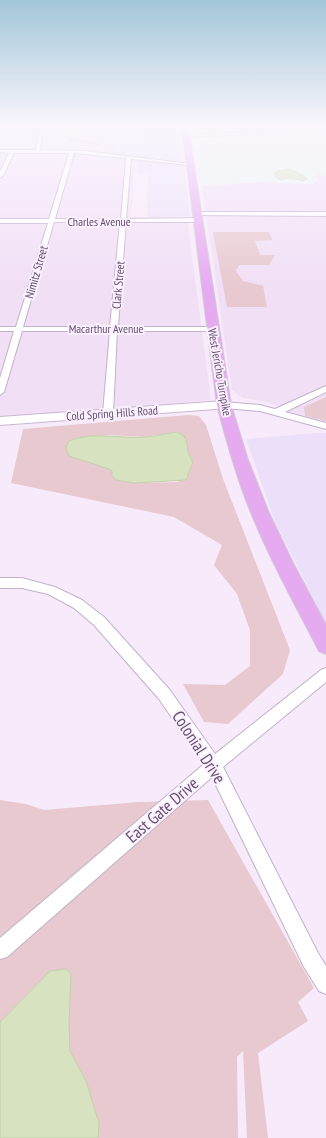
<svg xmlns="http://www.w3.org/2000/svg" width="326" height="1138" viewBox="0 0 326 1138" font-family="'PT Sans Narrow',sans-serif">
	<rect width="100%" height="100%" fill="#f7eafa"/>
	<g fill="#f1dff6">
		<path d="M 0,127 L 142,127 L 142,141 L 118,145 L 117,153 L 135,156 L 131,217 L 187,218 L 211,400 L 0,420 Z"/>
		<path d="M 315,173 L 326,176 L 326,423 L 304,417 L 267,402 L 243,398 L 232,390 L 202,186 L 276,181 L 278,183 L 314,184 L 313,181 L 318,182 Z"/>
	</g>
	<g fill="#ecdff9">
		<path d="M 142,127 L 180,127 L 190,216 L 147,217 L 148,173 L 137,173 L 138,156 L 119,153 L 120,145 L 143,139 Z"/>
		<path d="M 317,433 L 326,433 L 326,623 L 276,524 L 246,439 Z"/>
	</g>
	<path fill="#e6f7f4" d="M 301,127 L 326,127 L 326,176 L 315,173 L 319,182 L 314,181 L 314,184 L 278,183 L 275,181 L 202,186 L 193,137 L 250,134 Z"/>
	<g fill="#e7c9cf" fill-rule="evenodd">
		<path d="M 70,127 L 82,127 L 79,140 L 102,143 L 98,145 L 69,141 L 64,137 Z"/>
		<path d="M 191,127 L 287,127 L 251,132 L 197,135 L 192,133 Z"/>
		<path d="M 213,232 L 269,232 L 272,240 L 255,241 L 260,255 L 275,255 L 269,265 L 239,265 L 236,271 L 243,281 L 263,286 L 267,307 L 227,307 Z"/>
		<path d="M 326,397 L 326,421 L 305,416 L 304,407 Z"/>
		<path d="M 188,415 L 199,416 L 206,425 L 223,479 L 290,650 L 283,674 L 228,724 L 204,722 L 183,684 L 225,685 L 250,666 L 250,630 L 237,594 L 214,565 L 222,545 L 174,517 L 11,483 L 23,429 ZM 177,432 L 187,443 L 187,452 L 193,462 L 178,482 L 135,483 L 116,480 L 112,475 L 112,471 L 109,469 L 68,453 L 66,448 L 76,438 L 108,435 L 145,437 Z"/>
		<path d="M 0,800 L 26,804 L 44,810 L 139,802 L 208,800 L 314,988 L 298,1002 L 308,1021 L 258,1053 L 268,1138 L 247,1138 L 243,1051 L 237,1057 L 238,1138 L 0,1138 Z"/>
	</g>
	<g fill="#d6e2c0" stroke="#c2d2a8">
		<path d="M 291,169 C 295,172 304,175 307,179 C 300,183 297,178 290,178 C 283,178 281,182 275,176 L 275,173 L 278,171 Z"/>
		<path d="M 177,432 L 184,436 C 189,445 186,453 193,462 L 186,480 L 135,483 L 116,480 L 112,475 L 112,471 L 109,469 L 69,456 L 66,448 L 69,441 C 94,431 120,439 146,437 C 156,437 166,433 177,432 Z"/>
		<path d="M 66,969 L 71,974 L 69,1023 L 70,1051 L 86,1081 L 99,1123 L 98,1138 L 0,1138 L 0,1022 L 50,971 Z"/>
	</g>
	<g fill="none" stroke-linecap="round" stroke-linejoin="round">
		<defs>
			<g id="street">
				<path d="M 42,127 L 46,127 L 42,135 L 40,150 L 84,151 L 191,164 L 189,165 L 131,159 L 126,219 L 198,218 L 201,220 L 198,222 L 126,222 L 118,327 L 213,327 L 217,329 L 213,331 L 117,331 L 113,413 L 108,416 L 103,413 L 110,331 L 22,331 L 4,392 L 0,395 L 0,378 L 14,331 L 0,331 L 0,327 L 16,327 L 48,223 L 0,223 L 0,219 L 49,219 L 69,153 L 14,153 L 3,176 L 0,178 L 0,171 L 9,153 L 0,152 L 0,150 L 36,150 L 38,135 ZM 74,153 L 126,158 L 121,219 L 55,219 ZM 54,222 L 120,222 L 110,327 L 23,327 Z"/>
				<path d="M 108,127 L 112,127 L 115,134 L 111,134 Z"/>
				<path d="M 284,127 L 300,127 L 249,134 L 187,137 L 185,136 L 249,132 Z"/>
				<path d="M 197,212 L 326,212 L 326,216 L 195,215 L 194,214 Z"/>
				<path d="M 326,386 L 326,392 L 285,412 L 326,423 L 326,429 L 260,411 L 224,408 L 219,405 L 224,402 L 260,405 L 275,409 Z"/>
				<path d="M 0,578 L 22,578 L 55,587 L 82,600 L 104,617 L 169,689 L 215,754 L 321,670 L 326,668 L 326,682 L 223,767 L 318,953 L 326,966 L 326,994 L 319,991 L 304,967 L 212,777 L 7,957 L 0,959 L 0,938 L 204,764 L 159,699 L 94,625 L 74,608 L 48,594 L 22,588 L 0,588 Z"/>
			</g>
			<path id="secondary" d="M 224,401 L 229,402 L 230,405 L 229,408 L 0,425 L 0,417 Z"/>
			<path id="primary" d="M 182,127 L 188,127 L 231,405 L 248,460 L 269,513 L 293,563 L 326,625 L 326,654 L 319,651 C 296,606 271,562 252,515 C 237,479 227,442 217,405 Z"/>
		</defs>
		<use href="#street" stroke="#c2b1cb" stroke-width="2"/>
		<use href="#secondary" stroke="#cab6d4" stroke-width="2"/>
		<use href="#primary" stroke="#d0cad5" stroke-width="2"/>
		<use href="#street" fill="#fff" fill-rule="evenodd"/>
		<use href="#secondary" fill="#fff" fill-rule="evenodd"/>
		<use href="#primary" fill="#e6aaf1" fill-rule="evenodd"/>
	</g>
	<linearGradient id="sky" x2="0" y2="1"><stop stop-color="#a1c6d8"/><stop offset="0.44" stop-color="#fbf6fd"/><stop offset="1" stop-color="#fbf6fd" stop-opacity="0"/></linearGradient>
	<rect width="326" height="287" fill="url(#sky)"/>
	<g text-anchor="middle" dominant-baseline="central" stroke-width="4" stroke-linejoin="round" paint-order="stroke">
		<g font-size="12" fill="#645072" stroke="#fbf0fd">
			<text x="99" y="221">Charles Avenue</text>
			<text transform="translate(36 272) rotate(-74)">Nimitz Street</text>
			<text transform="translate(118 285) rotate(-85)">Clark Street</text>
			<text x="106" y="328">Macarthur Avenue</text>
			<text transform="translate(220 372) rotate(80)">West Jericho Turnpike</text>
			<text transform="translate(112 413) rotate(-4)">Cold Spring Hills Road</text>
		</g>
		<g font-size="17" fill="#645072" stroke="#fbf0fd">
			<text transform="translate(199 747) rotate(57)">Colonial Drive</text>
			<text transform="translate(162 810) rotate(-41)">East Gate Drive</text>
		</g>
	</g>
</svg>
